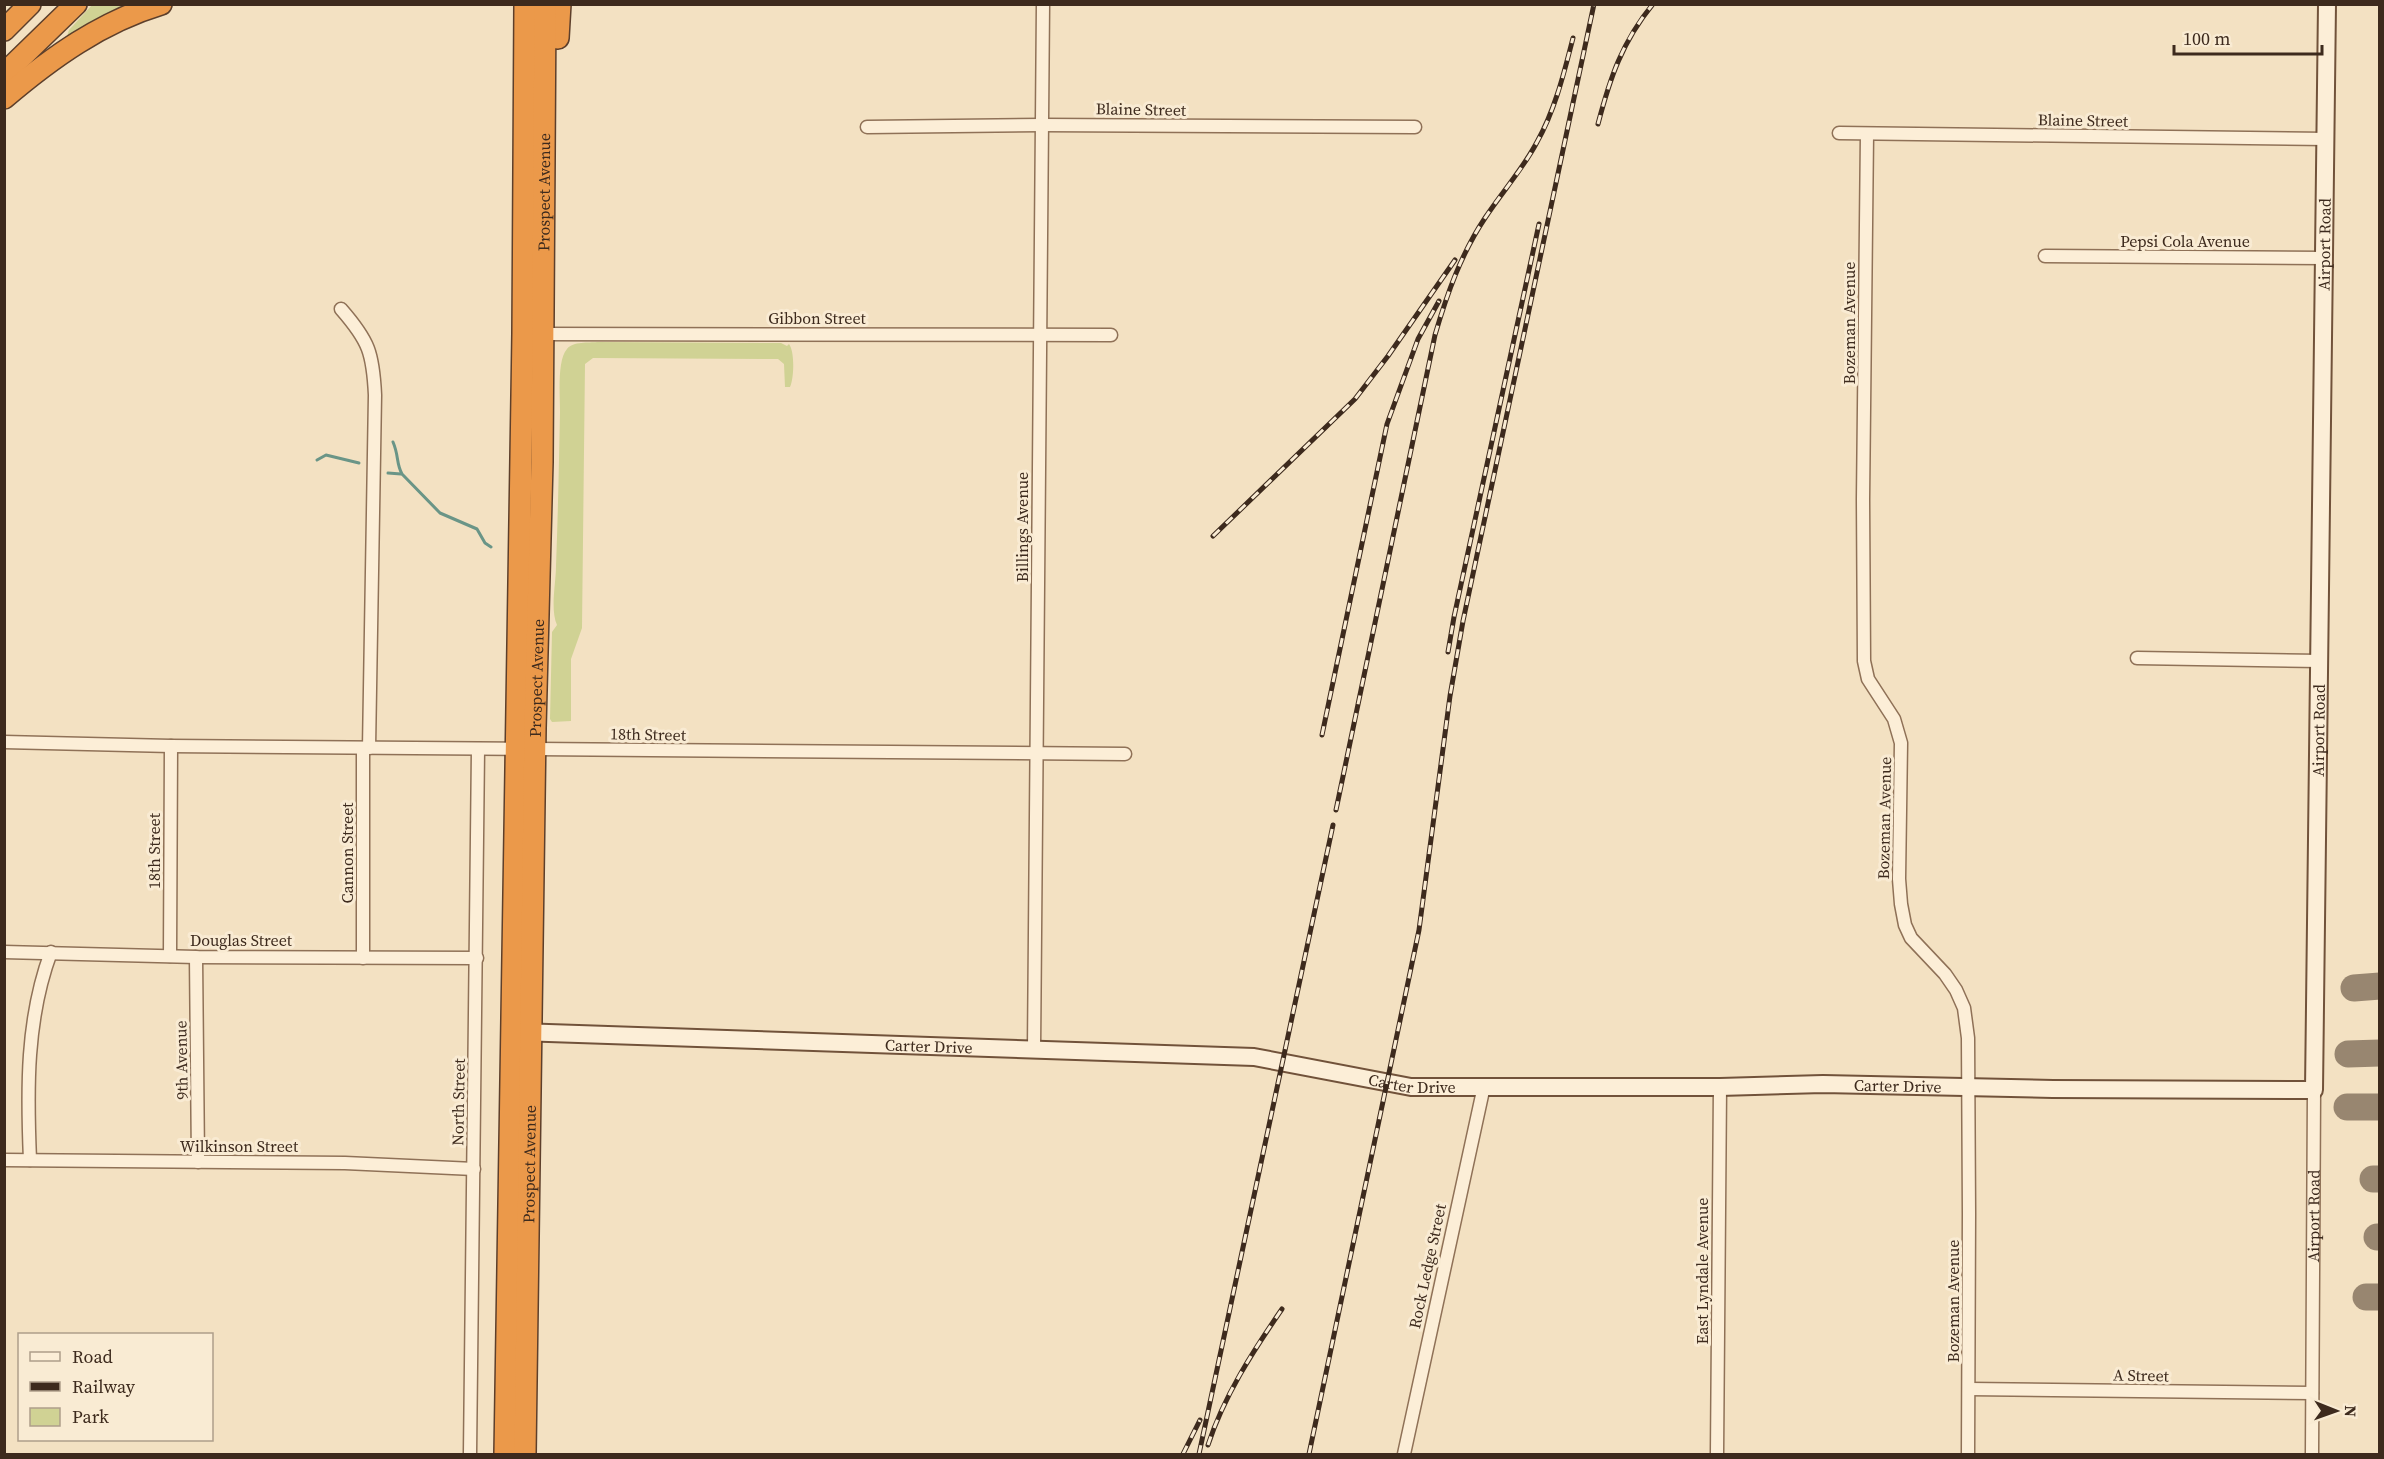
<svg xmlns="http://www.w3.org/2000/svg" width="2384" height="1459" viewBox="0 0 2384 1459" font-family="'Source Serif 4',serif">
	<rect width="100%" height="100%" fill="#f3e1c2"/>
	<g fill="#d0d294">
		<path d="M 92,5 L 145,5 L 66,39 L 69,30 Z"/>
		<path d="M 597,342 L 781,343 L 787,346 L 789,344 C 795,352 794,378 790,387 L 785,387 L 784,364 L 778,359 L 593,358 L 585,364 L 582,628 L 571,659 L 571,721 L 552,722 L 550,719 L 552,632 L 557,625 C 550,609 556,583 556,566 C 558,514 559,462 560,412 C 560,396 557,360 567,349 C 573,341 589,343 597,342 Z"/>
	</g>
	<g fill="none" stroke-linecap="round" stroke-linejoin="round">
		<g stroke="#6a9587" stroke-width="3">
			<path d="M 393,442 C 399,456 396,463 402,474 L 440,513 L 477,529 L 485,543 L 491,547"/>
			<path d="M 317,460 L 326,455 L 359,463"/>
			<path d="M 388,473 L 401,474"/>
		</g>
		<g stroke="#988670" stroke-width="27">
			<path d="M 2354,988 L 2380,986"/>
			<path d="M 2348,1054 L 2380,1053"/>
			<path d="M 2347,1107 L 2380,1107"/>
			<path d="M 2373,1179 L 2380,1179"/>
			<path d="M 2377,1237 L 2380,1237"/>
			<path d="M 2366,1297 L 2380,1297"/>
		</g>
		<defs>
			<g id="street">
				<path d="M 867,127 L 1042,125 L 1415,127"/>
				<path d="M 1839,133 L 2327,139"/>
				<path d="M 1867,134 L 1863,499 L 1864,661 L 1868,679 L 1894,719 L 1901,743 L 1899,879 L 1901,904 L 1905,925 L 1911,938 L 1945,974 L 1956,990 L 1964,1008 L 1968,1038 L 1969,1214 L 1968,1454"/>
				<path d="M 2045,256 L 2325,258"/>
				<path d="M 341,309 C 369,341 373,353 375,395 L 369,748"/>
				<path d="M 539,334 L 1111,335"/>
				<path d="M 2137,658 L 2320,661"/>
				<path d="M 4,742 L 171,746 L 1125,754"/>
				<path d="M 363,748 L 363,958"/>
				<path d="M 4,952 L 196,957 L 477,958"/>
				<path d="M 170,956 L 171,746"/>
				<path d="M 196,957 L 198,1162"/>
				<path d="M 1034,1049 L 1043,4"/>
				<path d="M 4,1160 L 345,1163 L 474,1169"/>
				<path d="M 30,1160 C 27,1090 26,1019 51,952"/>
				<path d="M 1969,1389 L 2312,1393"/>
				<path d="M 470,1454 L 478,749"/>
				<path d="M 1404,1454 L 1484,1086"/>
				<path d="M 1717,1454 L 1720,1087"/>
				<path id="s1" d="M 2312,1454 L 2314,1090"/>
			</g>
			<g id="secondary">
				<path id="s2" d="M 519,1032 L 1254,1057 L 1411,1087 L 1720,1087 L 1823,1084 L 2053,1089 L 2314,1090 L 2327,4"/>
			</g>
			<g id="highway">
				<path d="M 4,30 L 30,4"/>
				<path d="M 558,38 L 560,4"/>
				<path d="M 4,74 L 76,4"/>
				<path d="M 4,98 C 51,58 101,22 161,4"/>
				<path d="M 505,1454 L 523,334 L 525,4"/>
				<path id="s3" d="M 525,1454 L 535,728 L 542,462 L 545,4"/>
			</g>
		</defs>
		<use href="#street" stroke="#8f7157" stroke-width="15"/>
		<use href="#secondary" stroke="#71523a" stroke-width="20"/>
		<use href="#highway" stroke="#5d3f2b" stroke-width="24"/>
		<use href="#street" stroke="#fceed7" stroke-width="12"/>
		<use href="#secondary" stroke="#fceed7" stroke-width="16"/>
		<use href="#highway" stroke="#eb994a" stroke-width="21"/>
		<defs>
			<g id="rail">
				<path d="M 1598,124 C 1610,78 1622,42 1653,4"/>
				<path d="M 1213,536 L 1355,399 L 1388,356 L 1455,260"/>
				<path d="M 1448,652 L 1454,617 L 1539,224"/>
				<path d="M 1322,735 L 1387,424 L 1418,339 L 1439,301"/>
				<path d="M 1336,810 L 1435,335 C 1447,294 1461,254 1485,218 C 1502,192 1523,169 1537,142 C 1555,110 1564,73 1573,38"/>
				<path d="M 1208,1445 C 1224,1396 1253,1351 1282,1309"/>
				<path d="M 1183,1454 L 1200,1420"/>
				<path d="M 1199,1454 L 1333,825"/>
				<path d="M 1309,1454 L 1419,930 L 1450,696 L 1463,621 L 1594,4"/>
			</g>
		</defs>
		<use href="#rail" stroke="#3d2a1d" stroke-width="5"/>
		<use href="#rail" stroke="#f9ebd3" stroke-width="3" stroke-dasharray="9" stroke-linecap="butt"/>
	</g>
	<g text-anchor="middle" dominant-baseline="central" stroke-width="6" stroke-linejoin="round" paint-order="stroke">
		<g font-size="16" fill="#3d2a1d" stroke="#f9ebd3">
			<text transform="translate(1141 109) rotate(1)">Blaine Street</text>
			<text transform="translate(2083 120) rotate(1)">Blaine Street</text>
			<text stroke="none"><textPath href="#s3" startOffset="1262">Prospect Avenue</textPath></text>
			<text x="2185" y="241">Pepsi Cola Avenue</text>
			<text stroke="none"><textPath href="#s2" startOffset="2644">Airport Road</textPath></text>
			<text x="817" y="318">Gibbon Street</text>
			<text transform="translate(1849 323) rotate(-90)">Bozeman Avenue</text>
			<text transform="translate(1022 527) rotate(-90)">Billings Avenue</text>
			<text stroke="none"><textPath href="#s3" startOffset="776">Prospect Avenue</textPath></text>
			<text stroke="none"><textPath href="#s2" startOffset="2158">Airport Road</textPath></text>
			<text transform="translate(648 734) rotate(1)">18th Street</text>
			<text transform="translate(1884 818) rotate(-89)">Bozeman Avenue</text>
			<text transform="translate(154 851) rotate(-90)">18th Street</text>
			<text transform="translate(347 853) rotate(-90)">Cannon Street</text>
			<text x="241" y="940">Douglas Street</text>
			<text stroke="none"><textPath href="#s2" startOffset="410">Carter Drive</textPath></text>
			<text transform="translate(181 1060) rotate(-91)">9th Avenue</text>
			<text stroke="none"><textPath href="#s2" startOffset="896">Carter Drive</textPath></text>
			<text stroke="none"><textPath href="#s2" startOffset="1382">Carter Drive</textPath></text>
			<text transform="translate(458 1102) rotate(-89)">North Street</text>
			<text x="239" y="1146">Wilkinson Street</text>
			<text stroke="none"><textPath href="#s3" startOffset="290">Prospect Avenue</textPath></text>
			<text stroke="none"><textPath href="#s1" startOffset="238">Airport Road</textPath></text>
			<text transform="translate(1427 1266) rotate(-78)">Rock Ledge Street</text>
			<text transform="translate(1702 1271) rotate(-90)">East Lyndale Avenue</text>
			<text transform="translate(1953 1301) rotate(-90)">Bozeman Avenue</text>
			<text transform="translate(2141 1375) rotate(1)">A Street</text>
		</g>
	</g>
	<rect width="2384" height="1459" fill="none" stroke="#3d2a1d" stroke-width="12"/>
	<rect x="18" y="1333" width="195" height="108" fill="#f9ebd3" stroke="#ae9e8a" stroke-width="1.5"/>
	<rect x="30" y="1352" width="30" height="9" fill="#fceed7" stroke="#ae9e8a" stroke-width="1.5"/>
	<text x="72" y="1363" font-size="18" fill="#3d2a1d">Road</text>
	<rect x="30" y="1382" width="30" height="9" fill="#3d2a1d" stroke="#ae9e8a" stroke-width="1.5"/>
	<text x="72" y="1393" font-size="18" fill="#3d2a1d">Railway</text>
	<rect x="30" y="1408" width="30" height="18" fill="#d0d294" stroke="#ae9e8a" stroke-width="1.5"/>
	<text x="72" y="1423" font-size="18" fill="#3d2a1d">Park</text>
	<g transform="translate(2336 1411) rotate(91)" stroke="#f9ebd3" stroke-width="4.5" paint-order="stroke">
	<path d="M0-4.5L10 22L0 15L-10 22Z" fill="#3d2a1d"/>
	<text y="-9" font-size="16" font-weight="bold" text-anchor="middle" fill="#3d2a1d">N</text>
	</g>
	<path d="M2174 45v9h148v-9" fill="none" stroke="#3d2a1d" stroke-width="3"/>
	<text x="2183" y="45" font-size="18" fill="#3d2a1d" stroke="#f9ebd3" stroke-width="4.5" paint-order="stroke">100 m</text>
</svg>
